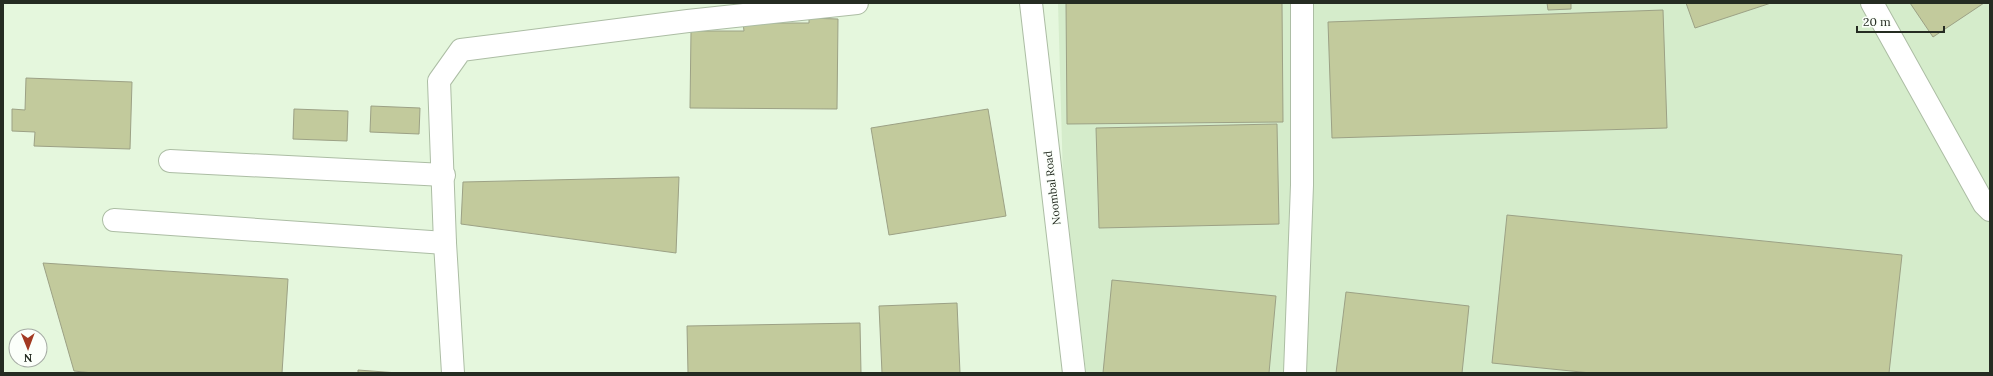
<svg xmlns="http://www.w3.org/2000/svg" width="1993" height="376" viewBox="0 0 1993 376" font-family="Lora,serif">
	<rect width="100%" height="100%" fill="#e5f7dd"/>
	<path fill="#d5eccb" d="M 1058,3 L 1990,3 L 1990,373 L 1086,373 L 1063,179 Z"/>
	<g fill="#c2ca9c" stroke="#9ca185">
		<path d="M 1066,3 L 1282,3 L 1283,122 L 1067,124 Z"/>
		<path d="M 1547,3 L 1571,3 L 1571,9 L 1548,10 Z"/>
		<path d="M 1686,3 L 1771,3 L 1695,28 Z"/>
		<path d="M 1910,3 L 1984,3 L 1933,37 Z"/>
		<path d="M 1663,10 L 1667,128 L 1332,138 L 1328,22 Z"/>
		<path d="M 809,18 L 838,19 L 837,109 L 690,108 L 691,31 L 744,31 L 743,23 L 809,23 Z"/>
		<path d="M 26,78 L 132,82 L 130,149 L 34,146 L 35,132 L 12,131 L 12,109 L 25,110 Z"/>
		<path d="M 371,106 L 420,108 L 419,134 L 370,132 Z"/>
		<path d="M 294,109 L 348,111 L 347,141 L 293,139 Z"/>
		<path d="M 988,109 L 1006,216 L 889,235 L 871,128 Z"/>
		<path d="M 1277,124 L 1279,224 L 1099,228 L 1096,128 Z"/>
		<path d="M 679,177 L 676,253 L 461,224 L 463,182 Z"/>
		<path d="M 1507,215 L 1902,255 L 1889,373 L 1591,373 L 1492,363 Z"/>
		<path d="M 43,263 L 288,279 L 282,373 L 93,373 L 74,371 Z"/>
		<path d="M 1112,280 L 1276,296 L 1269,373 L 1103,373 Z"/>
		<path d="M 1346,292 L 1469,306 L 1462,373 L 1336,373 Z"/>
		<path d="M 957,303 L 960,373 L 882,373 L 879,306 Z"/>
		<path d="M 860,323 L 861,373 L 688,373 L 687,326 Z"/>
		<path d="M 358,370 L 398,373 L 358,373 Z"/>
	</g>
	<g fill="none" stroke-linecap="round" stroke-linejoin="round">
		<defs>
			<g id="minor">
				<path d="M 1031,3 L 1074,373"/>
				<path d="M 1872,3 L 1984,204 L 1990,210"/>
				<path d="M 170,161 L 444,175"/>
				<path d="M 114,220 L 445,243"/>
				<path d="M 453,373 L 445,243 L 439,81 L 461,50 L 688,21 L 857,3"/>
				<path d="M 1295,373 L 1302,185 L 1302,3"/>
			</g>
		</defs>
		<use href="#minor" stroke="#acbda4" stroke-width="24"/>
		<use href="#minor" stroke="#fff" stroke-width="22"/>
	</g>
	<g text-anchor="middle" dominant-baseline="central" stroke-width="3" stroke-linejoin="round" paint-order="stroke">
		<g font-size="11" fill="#252c22" stroke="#fbfffa">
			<text transform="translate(1052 188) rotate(-97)">Noombal Road</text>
		</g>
	</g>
	<rect width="1993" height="376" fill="none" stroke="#252c22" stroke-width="8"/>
	<g transform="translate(28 348) rotate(179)"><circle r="19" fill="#fbfffa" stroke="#a5aba4"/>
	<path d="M0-3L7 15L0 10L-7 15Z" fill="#a23921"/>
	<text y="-6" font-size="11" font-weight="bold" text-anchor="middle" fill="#252c22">N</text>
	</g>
	<path d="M1857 26v6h87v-6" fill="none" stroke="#252c22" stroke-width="2"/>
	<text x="1863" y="26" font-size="12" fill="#252c22" stroke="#fbfffa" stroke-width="3" paint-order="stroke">20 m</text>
</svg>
